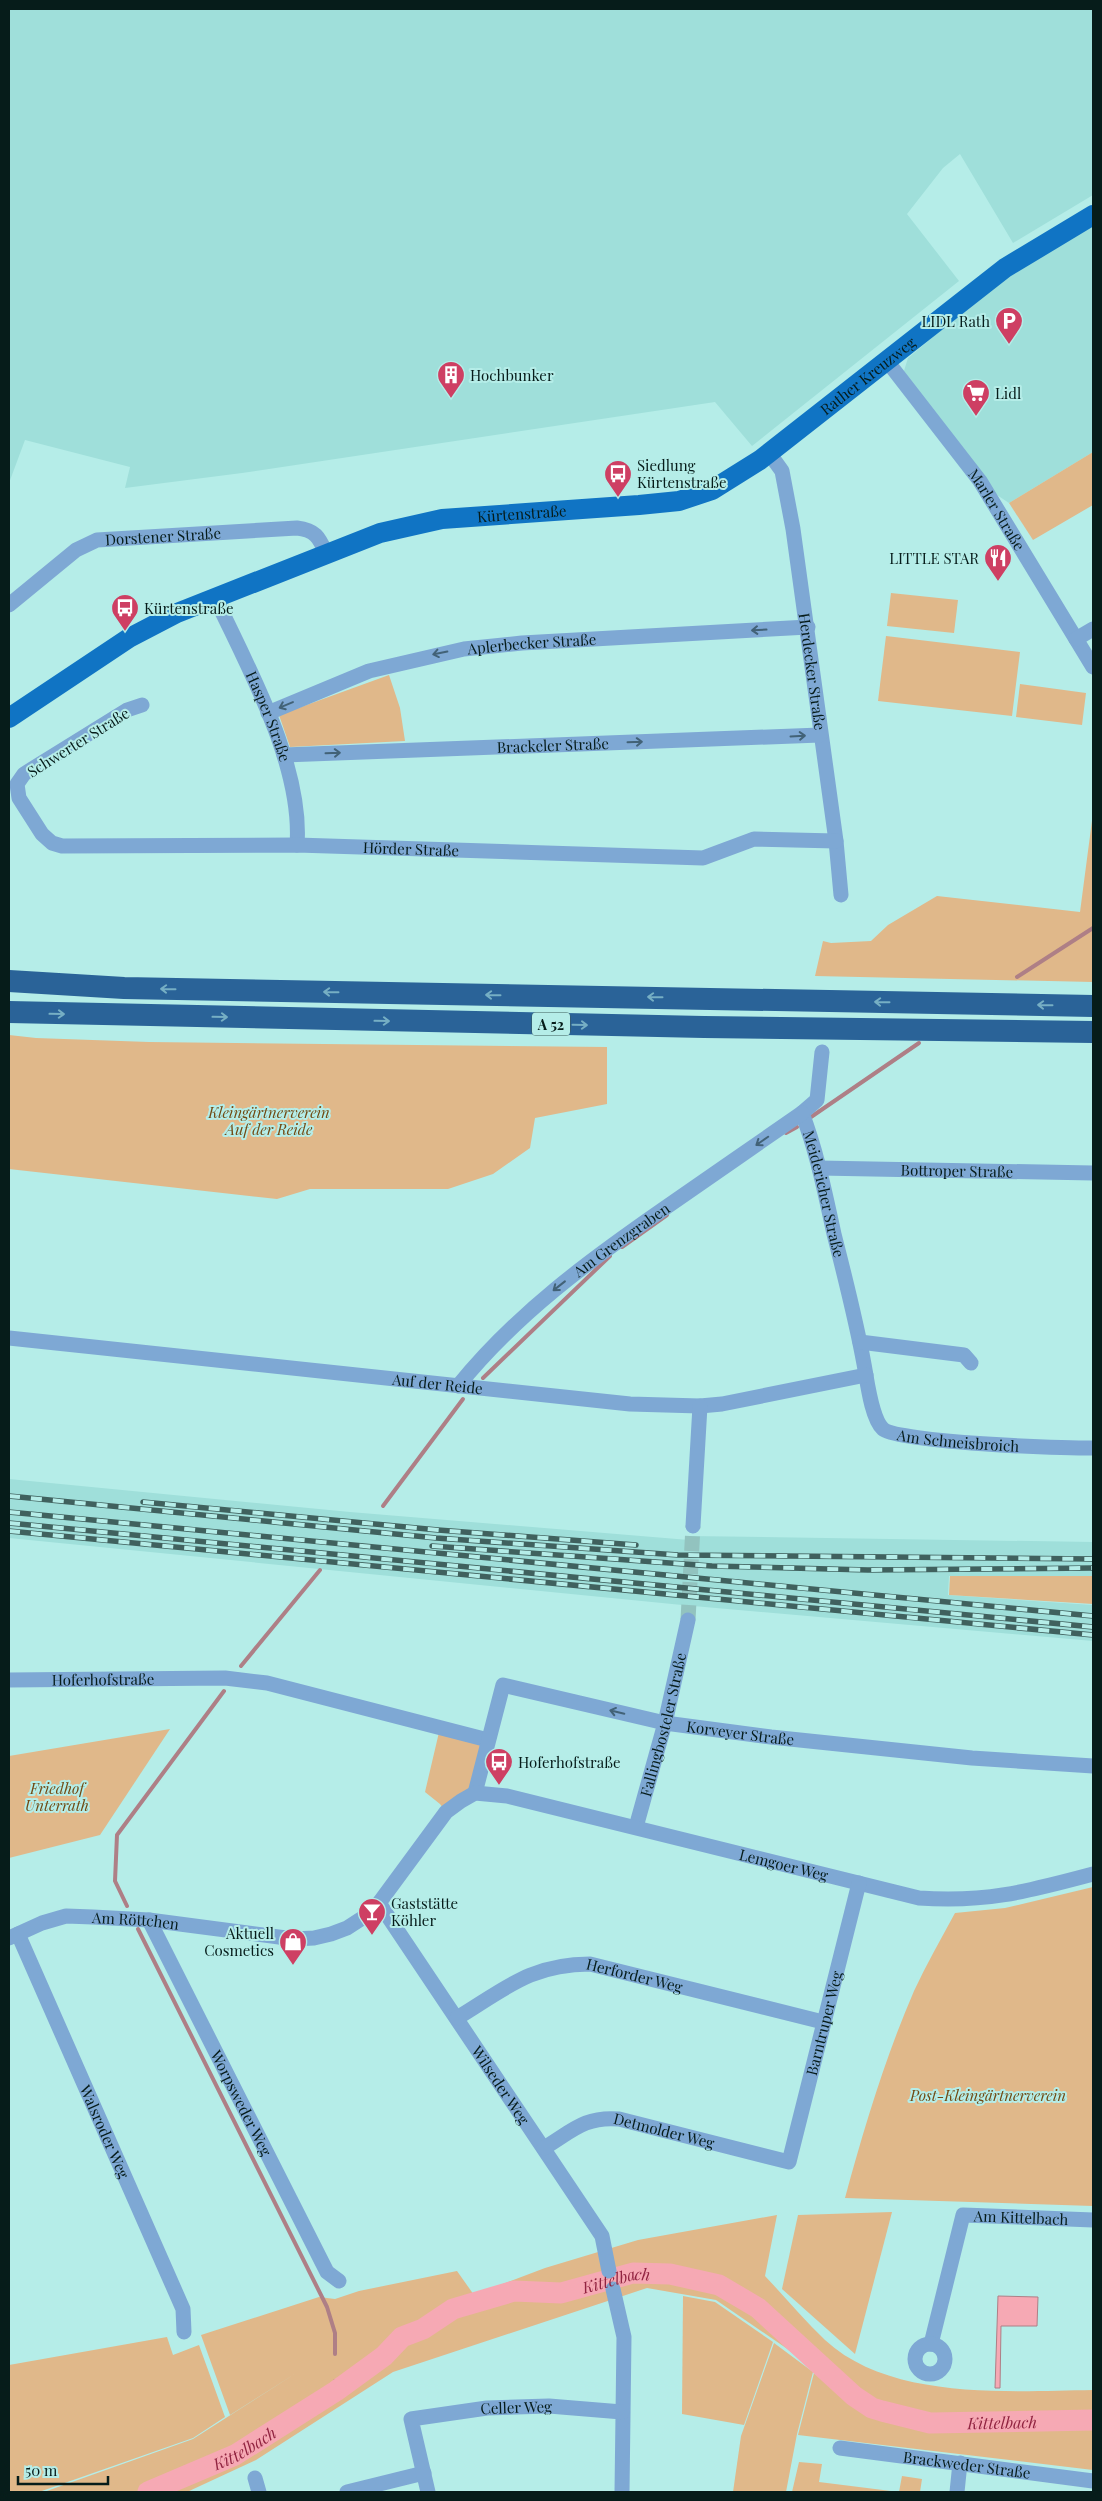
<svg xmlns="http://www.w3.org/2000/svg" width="1102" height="2501" viewBox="0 0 1102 2501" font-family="'Playfair Display',serif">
	<rect width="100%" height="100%" fill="#b5ede8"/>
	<g fill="#9fdfda">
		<path d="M 9,9 L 1093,9 L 1093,195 L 1013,243 L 960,154 L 943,168 L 907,214 L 959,281 L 752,446 L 715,402 L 242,473 L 125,488 L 130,467 L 25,440 L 9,483 Z"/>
		<path d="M 1093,222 L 1093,452 L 1009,503 L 997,495 L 903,374 L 908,358 L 1003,278 Z"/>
		<path d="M 9,1479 L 350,1512 L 689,1540 L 690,1536 L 1093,1542 L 1093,1576 L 949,1576 L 948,1595 L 1093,1605 L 1093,1641 L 682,1605 L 9,1538 Z"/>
	</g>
	<g fill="#e0b88a">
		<path d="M 1093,452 L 1093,505 L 1033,540 L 1009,503 Z"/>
		<path d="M 891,593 L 958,600 L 954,633 L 887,626 Z"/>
		<path d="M 886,636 L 1020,652 L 1012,716 L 878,701 Z"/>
		<path d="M 389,675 L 400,708 L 405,741 L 290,747 L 279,715 Z"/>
		<path d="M 1020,684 L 1086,693 L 1082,725 L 1016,717 Z"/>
		<path d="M 1093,813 L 1093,982 L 815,976 L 823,941 L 831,943 L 871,941 L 888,925 L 937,896 L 1080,912 Z"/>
		<path d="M 9,1035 L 36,1038 L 149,1042 L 607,1047 L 607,1104 L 535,1118 L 530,1148 L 493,1174 L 448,1189 L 310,1189 L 277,1199 L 9,1169 Z"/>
		<path d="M 950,1576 L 1093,1576 L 1093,1604 L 949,1595 Z"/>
		<path d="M 440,1728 L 488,1740 L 475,1793 L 446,1812 L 440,1804 L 425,1792 Z"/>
		<path d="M 170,1729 L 100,1835 L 9,1858 L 9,1756 Z"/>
		<path d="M 1093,1887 L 1093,2206 L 845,2198 C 864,2128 885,2058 914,1991 C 926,1965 941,1939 955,1913 L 1005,1908 Z"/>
		<path d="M 892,2212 L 855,2354 L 782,2289 L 798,2215 Z"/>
		<path d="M 777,2215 L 765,2276 C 785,2297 804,2320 825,2340 C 891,2401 1010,2391 1093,2390 L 1093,2426 L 960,2429 L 1093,2430 L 1093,2470 L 798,2435 L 814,2373 C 832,2387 850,2405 869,2416 C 888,2426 938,2432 959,2429 L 870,2415 L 786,2348 L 716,2300 L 647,2288 L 393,2372 L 256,2460 L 187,2492 L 44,2492 L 193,2439 L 298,2372 L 230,2415 L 201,2335 L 319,2297 L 335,2299 L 359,2291 L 457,2271 L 474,2295 L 545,2268 L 638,2240 Z"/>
		<path d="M 683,2296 L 715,2302 L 773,2342 L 744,2425 L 682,2414 Z"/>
		<path d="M 167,2337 L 173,2355 L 199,2345 L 225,2417 L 193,2438 L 39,2492 L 9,2492 L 9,2365 Z"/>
		<path d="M 774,2343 L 813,2372 L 797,2434 L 786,2492 L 733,2492 L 741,2436 Z"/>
		<path d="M 799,2462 L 822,2464 L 819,2482 L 899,2492 L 902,2476 L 922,2479 L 920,2492 L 792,2492 Z"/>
	</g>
	<path fill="#f6a9b4" stroke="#ae7f86" d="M 998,2296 L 1038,2297 L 1037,2326 L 1001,2326 L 1000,2388 L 995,2388 Z"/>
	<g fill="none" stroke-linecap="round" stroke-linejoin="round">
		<g stroke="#ae7f86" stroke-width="4">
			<path d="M 1017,977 L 1093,928"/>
			<path d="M 811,1117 L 919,1043"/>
			<path d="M 786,1133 L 797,1127"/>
			<path d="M 622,1247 L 667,1215"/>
			<path d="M 483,1378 L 610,1256"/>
			<path d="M 383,1506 L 463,1399"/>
			<path d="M 241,1666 L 320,1570"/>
			<path d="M 127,1906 L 115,1881 L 117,1835 L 224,1691"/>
			<path d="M 138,1929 L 327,2307 L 335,2333 L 335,2354"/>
			<path d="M 335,2381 L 336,2391"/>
		</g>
		<path stroke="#f6a9b4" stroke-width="21" id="s1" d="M 148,2492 L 235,2455 L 336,2391 L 384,2356 L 402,2337 L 423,2329 L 453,2309 L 514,2291 L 561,2293 L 633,2273 L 670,2274 L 719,2285 L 758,2308 L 854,2396 L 872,2408 L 882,2411 L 930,2423 L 1093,2420"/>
		<path stroke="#92c3bf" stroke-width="15" stroke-dasharray="15 8" stroke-linecap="butt" d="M 688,1620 L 693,1526"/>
		<g stroke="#7ea8d4" stroke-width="15">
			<path id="s2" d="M 887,361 L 980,481 L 1093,667"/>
			<path id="s3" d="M 769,453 L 782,471 L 793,529 L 836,841 L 841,895"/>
			<path id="s4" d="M 215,597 C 248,668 303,765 297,845"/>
			<path id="s5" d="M 9,605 L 76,550 L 97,540 L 297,528 C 315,530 319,537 326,553"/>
			<path d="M 1076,639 L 1093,629"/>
			<path id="s6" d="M 142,705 L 127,710 L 24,774 L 17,784 L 19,798 L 42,834 L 52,843 L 62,846 L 297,845 L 703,858 L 754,839 L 836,841"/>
			<path id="s7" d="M 268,713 L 369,671 L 464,649 L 522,643 L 808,627"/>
			<path id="s8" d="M 284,755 L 820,735"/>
			<path id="s9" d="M 822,1052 L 817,1100 L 802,1113 C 817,1152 825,1193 834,1234 C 845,1277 856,1320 864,1364 C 867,1379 871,1418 883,1429 C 897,1442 1065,1449 1093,1448"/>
			<path id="s10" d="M 819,1168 L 1093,1173"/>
			<path id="s11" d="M 9,1338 L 630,1404 L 700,1406 L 722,1404 L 866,1375"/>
			<path d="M 860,1342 L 964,1355 L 971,1363"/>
			<path id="s12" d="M 458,1386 C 516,1314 590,1260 665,1208 C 711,1176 756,1145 802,1113"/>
			<path d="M 693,1526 L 700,1406"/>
			<path id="s13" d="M 9,1680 L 225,1678 L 267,1683 L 488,1740"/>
			<path id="s14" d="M 475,1793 L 503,1685 L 665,1723 L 771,1737 L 972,1758 L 1093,1766"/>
			<path id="s15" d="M 636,1827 L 665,1723 L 688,1620"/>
			<path id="s16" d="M 379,1903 L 602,2236 L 609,2271"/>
			<path id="s17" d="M 149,1920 L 327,2272 L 339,2281"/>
			<path id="s18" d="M 18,1934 L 183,2309 L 184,2332"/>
			<path id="s19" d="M 9,1938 L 42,1923 L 66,1916 L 93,1917 L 149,1920 L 294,1939 L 314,1938 L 331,1934 L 347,1928 L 364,1917 L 379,1903 L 446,1812 L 461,1801 L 475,1793 L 507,1796 L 919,1898 C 987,1903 1029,1891 1093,1874"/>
			<path id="s20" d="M 457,2018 C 505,1989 531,1964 590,1964 L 823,2022"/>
			<path id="s21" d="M 544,2148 C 572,2131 585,2116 619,2119 L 789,2162 L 859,1883"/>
			<path d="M 613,2289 L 624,2337 L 622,2492"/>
			<path id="s22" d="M 931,2344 L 963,2215 L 1093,2220"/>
			<circle cx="930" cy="2359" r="15"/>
			<path id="s23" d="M 840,2448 L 1093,2481"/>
			<path d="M 255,2478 L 259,2492"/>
			<path d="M 347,2492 L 424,2473"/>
			<path id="s24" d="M 428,2492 L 411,2419 L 487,2408 L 549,2406 L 622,2412"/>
			<path d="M 957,2492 L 960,2463"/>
		</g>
		<path stroke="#1074c4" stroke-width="20" id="s25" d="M 9,718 L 129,638 L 177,613 L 380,533 L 442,519 L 639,505 L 679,501 L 712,490 L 760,460 L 1005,268 L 1093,215"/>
		<g stroke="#2a6398" stroke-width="22">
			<path d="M 9,981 L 124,988 L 1093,1006"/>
			<path d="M 9,1012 L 704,1027 L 1093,1032"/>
		</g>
		<defs>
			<g id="rail">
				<path d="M 9,1496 L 436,1538 L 678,1555 L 1093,1559"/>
				<path d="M 143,1502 L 438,1530 L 636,1545"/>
				<path d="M 9,1512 L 1093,1616"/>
				<path d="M 9,1523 L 1093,1627"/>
				<path d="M 9,1531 L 1093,1635"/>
				<path d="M 432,1546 L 712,1566 L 868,1570 L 1093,1568"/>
			</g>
		</defs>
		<use href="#rail" stroke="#40615e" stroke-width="5.5"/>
		<use href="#rail" stroke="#b5ede8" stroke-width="4" stroke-dasharray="11" stroke-linecap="butt"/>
	</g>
	<defs><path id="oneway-shaft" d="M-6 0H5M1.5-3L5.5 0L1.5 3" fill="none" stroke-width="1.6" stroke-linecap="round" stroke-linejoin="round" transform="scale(1.25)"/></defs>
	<g stroke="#426277">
		<use href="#oneway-shaft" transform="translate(759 630) rotate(177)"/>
		<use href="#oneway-shaft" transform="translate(440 653) rotate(169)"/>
		<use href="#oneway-shaft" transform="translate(286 705) rotate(157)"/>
		<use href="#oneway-shaft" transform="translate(798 736) rotate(-3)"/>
		<use href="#oneway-shaft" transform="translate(635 742) rotate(-2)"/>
		<use href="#oneway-shaft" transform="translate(333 753) rotate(-2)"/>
		<use href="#oneway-shaft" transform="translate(762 1141) rotate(145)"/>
		<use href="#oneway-shaft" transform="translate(559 1286) rotate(142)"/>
		<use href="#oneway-shaft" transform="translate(617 1712) rotate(-167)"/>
	</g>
	<g stroke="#76afc4">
		<use href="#oneway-shaft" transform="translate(168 989) rotate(-179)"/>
		<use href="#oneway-shaft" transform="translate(331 992) rotate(-179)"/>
		<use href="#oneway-shaft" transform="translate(493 995) rotate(-179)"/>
		<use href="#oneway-shaft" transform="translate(655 997) rotate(-179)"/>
		<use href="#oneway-shaft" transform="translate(882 1002) rotate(-179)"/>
		<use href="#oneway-shaft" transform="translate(1045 1005) rotate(-179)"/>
		<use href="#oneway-shaft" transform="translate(57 1014) rotate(1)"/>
		<use href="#oneway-shaft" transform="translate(220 1017) rotate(1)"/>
		<use href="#oneway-shaft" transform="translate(382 1021) rotate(1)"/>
		<use href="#oneway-shaft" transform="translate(580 1025) rotate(1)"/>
	</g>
	<defs>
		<symbol id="parking-pin" viewBox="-11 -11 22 30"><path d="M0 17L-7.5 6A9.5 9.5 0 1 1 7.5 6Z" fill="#ce3f63" stroke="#b5ede8"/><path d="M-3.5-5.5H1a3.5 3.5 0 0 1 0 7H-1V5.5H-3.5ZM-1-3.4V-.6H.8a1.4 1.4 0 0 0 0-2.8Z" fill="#fff"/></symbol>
		<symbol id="building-pin" viewBox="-11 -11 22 30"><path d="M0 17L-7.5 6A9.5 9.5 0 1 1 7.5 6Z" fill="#ce3f63" stroke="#b5ede8"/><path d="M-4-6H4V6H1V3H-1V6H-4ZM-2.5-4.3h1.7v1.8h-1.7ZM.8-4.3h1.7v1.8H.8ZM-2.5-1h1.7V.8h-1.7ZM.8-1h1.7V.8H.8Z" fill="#fff"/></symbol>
		<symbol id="supermarket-pin" viewBox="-11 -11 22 30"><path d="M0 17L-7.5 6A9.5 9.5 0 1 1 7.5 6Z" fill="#ce3f63" stroke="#b5ede8"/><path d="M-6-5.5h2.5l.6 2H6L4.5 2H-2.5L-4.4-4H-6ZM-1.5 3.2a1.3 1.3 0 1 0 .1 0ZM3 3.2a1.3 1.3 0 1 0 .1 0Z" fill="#fff"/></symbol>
		<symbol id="bus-pin" viewBox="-11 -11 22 30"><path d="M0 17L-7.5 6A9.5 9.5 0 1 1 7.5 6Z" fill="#ce3f63" stroke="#b5ede8"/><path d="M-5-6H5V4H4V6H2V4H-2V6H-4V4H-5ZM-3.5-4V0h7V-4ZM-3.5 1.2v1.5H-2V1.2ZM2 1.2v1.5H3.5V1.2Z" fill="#fff"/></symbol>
		<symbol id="restaurant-pin" viewBox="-11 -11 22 30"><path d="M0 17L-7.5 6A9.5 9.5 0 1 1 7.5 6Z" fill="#ce3f63" stroke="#b5ede8"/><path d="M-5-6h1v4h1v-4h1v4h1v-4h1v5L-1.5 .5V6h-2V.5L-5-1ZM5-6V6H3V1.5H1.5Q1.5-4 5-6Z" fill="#fff"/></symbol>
		<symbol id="bar-pin" viewBox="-11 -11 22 30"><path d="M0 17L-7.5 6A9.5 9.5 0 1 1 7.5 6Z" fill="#ce3f63" stroke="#b5ede8"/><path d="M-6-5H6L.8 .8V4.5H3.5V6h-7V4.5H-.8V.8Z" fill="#fff"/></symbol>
		<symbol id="shop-pin" viewBox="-11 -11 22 30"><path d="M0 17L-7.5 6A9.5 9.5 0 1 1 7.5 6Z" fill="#ce3f63" stroke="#b5ede8"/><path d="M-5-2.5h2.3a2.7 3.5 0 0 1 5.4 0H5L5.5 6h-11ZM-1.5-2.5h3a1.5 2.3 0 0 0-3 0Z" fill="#fff"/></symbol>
	</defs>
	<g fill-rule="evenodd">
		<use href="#parking-pin" x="993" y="305" width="32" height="43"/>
		<use href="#building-pin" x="435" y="359" width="32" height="43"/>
		<use href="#supermarket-pin" x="960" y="377" width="32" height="43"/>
		<use href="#bus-pin" x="602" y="458" width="32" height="43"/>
		<use href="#restaurant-pin" x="982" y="542" width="32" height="43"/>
		<use href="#bus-pin" x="109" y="592" width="32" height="43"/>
		<use href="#bus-pin" x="483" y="1746" width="32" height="43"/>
		<use href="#bar-pin" x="356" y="1896" width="32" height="43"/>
		<use href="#shop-pin" x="277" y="1926" width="32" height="43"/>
	</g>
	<g text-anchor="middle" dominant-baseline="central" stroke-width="4" stroke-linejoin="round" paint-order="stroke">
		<rect fill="#b5ede8" stroke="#3a5b58" stroke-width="1" x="532" y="1012.5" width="38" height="23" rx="4"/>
		<g font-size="14" font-weight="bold" fill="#061c1a">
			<text x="551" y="1024">A 52</text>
		</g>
		<g font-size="15" fill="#061c1a" stroke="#b5ede8" text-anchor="start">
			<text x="990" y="321" text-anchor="end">LIDL Rath</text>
			<text x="470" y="375">Hochbunker</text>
			<text x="995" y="393">Lidl</text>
			<text x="637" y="465">Siedlung<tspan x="637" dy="17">Kürtenstraße</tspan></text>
			<text x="979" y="558" text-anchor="end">LITTLE STAR</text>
			<text x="144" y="608">Kürtenstraße</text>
			<text x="518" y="1762">Hoferhofstraße</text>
			<text x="391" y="1903">Gaststätte<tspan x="391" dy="17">Köhler</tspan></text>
			<text x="274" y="1933" text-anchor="end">Aktuell<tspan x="274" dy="17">Cosmetics</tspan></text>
		</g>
		<g font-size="15" fill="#061c1a" stroke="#b5ede8">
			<text stroke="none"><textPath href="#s25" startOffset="946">Rather Kreuzweg</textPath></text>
			<text stroke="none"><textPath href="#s2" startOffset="185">Marler Straße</textPath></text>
			<text stroke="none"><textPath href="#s25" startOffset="560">Kürtenstraße</textPath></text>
			<text stroke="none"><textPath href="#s5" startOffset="176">Dorstener Straße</textPath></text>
			<text stroke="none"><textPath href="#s7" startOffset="275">Aplerbecker Straße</textPath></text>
			<text stroke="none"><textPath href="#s3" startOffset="225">Herdecker Straße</textPath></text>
			<text stroke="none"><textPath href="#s4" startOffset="131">Hasper Straße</textPath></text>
			<text transform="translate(78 742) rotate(-32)">Schwerter Straße</text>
			<text stroke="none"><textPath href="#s8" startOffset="269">Brackeler Straße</textPath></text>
			<text stroke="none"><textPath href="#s6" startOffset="579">Hörder Straße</textPath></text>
			<text stroke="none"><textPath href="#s10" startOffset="138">Bottroper Straße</textPath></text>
			<text stroke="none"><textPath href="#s9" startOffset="152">Meidericher Straße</textPath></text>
			<text stroke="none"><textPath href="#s12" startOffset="220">Am Grenzgraben</textPath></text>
			<text stroke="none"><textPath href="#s11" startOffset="431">Auf der Reide</textPath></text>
			<text stroke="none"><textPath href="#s9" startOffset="472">Am Schneisbroich</textPath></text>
			<text stroke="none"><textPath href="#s13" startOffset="94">Hoferhofstraße</textPath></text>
			<text stroke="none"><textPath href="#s15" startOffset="106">Fallingbosteler Straße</textPath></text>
			<text stroke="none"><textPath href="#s14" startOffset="354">Korveyer Straße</textPath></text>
			<text stroke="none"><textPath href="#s19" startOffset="851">Lemgoer Weg</textPath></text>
			<text stroke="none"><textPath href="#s19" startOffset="131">Am Röttchen</textPath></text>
			<text stroke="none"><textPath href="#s20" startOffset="192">Herforder Weg</textPath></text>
			<text stroke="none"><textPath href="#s21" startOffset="401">Barntruper Weg</textPath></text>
			<text stroke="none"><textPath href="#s16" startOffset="219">Wilseder Weg</textPath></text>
			<text stroke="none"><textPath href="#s17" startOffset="205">Worpsweder Weg</textPath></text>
			<text stroke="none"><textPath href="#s18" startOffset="216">Walsroder Weg</textPath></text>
			<text stroke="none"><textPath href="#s21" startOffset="129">Detmolder Weg</textPath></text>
			<text stroke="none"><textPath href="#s22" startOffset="191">Am Kittelbach</textPath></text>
			<text stroke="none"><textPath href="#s24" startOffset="181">Celler Weg</textPath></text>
			<text stroke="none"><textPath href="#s23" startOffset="128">Brackweder Straße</textPath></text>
		</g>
		<g font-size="15" font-style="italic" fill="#714912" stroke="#b5ede8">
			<text x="269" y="1112">Kleingärtnerverein<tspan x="269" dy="17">Auf der Reide</tspan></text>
			<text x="57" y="1788">Friedhof<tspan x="57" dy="17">Unterrath</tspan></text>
			<text x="988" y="2095">Post-Kleingärtnerverein</text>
		</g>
		<g font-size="16" font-style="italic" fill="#912441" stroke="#b5ede8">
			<text stroke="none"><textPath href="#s1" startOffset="526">Kittelbach</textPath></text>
			<text stroke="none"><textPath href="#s1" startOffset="960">Kittelbach</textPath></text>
			<text stroke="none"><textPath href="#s1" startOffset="106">Kittelbach</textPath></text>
		</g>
	</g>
	<rect width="1102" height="2501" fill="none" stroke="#061c1a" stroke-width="20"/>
	<path d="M18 2476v8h90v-8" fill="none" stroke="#061c1a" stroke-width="2.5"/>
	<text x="25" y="2476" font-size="15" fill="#061c1a" stroke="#b5ede8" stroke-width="4" paint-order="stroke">50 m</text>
</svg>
